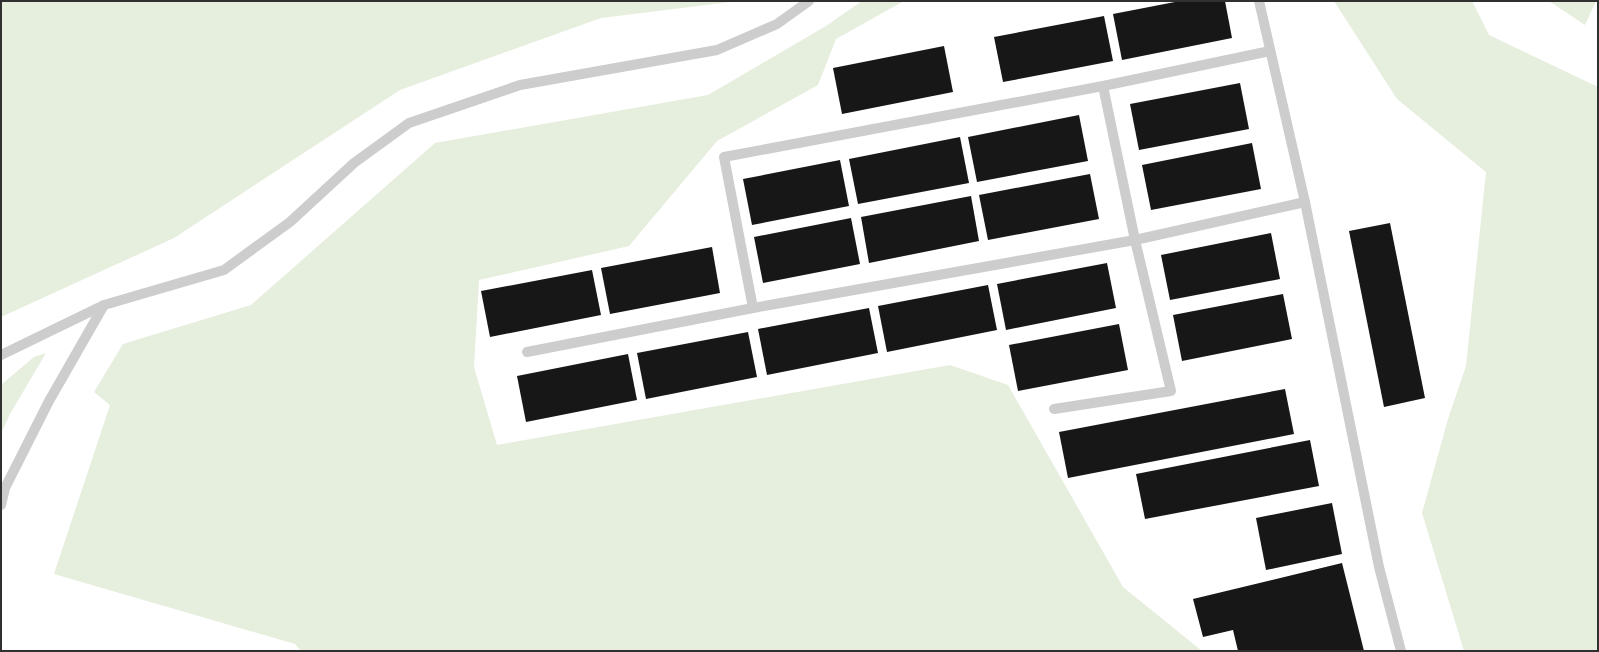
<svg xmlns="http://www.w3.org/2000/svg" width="1599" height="652" viewBox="0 0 1599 652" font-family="'Fira Sans Condensed',sans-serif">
	<rect width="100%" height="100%" fill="#fff"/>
	<g fill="#e6eedd">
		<path d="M 1,1 L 738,1 L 601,18 L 400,90 L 174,238 L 1,317 Z"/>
		<path d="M 862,1 L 904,1 L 836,39 L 818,85 L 717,141 L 629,246 L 479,280 L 474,367 L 497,445 L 950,365 L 1008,385 L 1123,587 L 1202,651 L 301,651 L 295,644 L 54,574 L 110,405 L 94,392 L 123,344 L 251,305 L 435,143 L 708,95 L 826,26 Z"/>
		<path d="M 1334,1 L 1472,1 L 1489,35 L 1598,87 L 1598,651 L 1464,651 L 1422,513 L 1448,419 L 1466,366 L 1486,172 L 1397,99 Z"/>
		<path d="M 1549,1 L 1596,1 L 1585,25 Z"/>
		<path d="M 46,353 L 10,414 L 1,433 L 1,385 L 34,357 Z"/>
	</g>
	<g fill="#171717">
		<path d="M 1180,1 L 1225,1 L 1232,38 L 1122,60 L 1113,14 Z"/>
		<path d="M 1104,16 L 1113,61 L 1003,82 L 994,37 Z"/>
		<path d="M 944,46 L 953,92 L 842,114 L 833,68 Z"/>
		<path d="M 1240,83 L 1249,129 L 1139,150 L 1130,104 Z"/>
		<path d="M 1079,115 L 1088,161 L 977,182 L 968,137 Z"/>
		<path d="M 960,137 L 969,183 L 858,204 L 849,159 Z"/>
		<path d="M 1252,143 L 1261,189 L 1151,210 L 1142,165 Z"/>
		<path d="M 840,160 L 849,206 L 752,225 L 743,179 Z"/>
		<path d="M 1090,174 L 1099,219 L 988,240 L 979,195 Z"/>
		<path d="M 971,196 L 979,241 L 869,263 L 861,217 Z"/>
		<path d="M 851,218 L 860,264 L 763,283 L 754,237 Z"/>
		<path d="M 1390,223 L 1425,398 L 1384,407 L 1349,231 Z"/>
		<path d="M 1271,233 L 1280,279 L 1170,300 L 1161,255 Z"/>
		<path d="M 712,247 L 720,293 L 610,314 L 601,268 Z"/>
		<path d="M 1107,263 L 1116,308 L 1006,330 L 997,284 Z"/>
		<path d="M 592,270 L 601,315 L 490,337 L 481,291 Z"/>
		<path d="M 988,285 L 997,330 L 887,352 L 878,306 Z"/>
		<path d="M 1283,294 L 1292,339 L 1182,361 L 1173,315 Z"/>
		<path d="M 869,308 L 878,353 L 767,375 L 758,329 Z"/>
		<path d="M 1119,324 L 1128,370 L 1018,391 L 1009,345 Z"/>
		<path d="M 748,332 L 757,377 L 646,399 L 637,353 Z"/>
		<path d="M 628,354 L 637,400 L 526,422 L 517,376 Z"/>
		<path d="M 1285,389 L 1294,434 L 1068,478 L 1059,432 Z"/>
		<path d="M 1310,440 L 1319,486 L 1145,519 L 1136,474 Z"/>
		<path d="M 1332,503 L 1342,554 L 1266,570 L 1256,518 Z"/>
		<path d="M 1342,563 L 1364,651 L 1238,651 L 1233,630 L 1203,637 L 1193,599 Z"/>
	</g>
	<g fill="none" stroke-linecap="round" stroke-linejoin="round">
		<g stroke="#cdcdcd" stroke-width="10">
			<path d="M 1259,1 L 1305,202 L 1379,567 L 1401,651"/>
			<path d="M 753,308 L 724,157 L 1103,86 L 1270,51"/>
			<path d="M 527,352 L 753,308 L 1135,240 L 1305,202"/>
			<path d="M 1,355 L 104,305 L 224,270 L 290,222 L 354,163 L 409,123 L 520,85 L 717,50 L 777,24 L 809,1"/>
			<path d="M 1054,409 L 1171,391 L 1135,240 L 1103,86"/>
			<path d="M 1,505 L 5,488 L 49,401 L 104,305"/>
		</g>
	</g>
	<rect width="1599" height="652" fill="none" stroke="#303030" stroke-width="4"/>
</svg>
